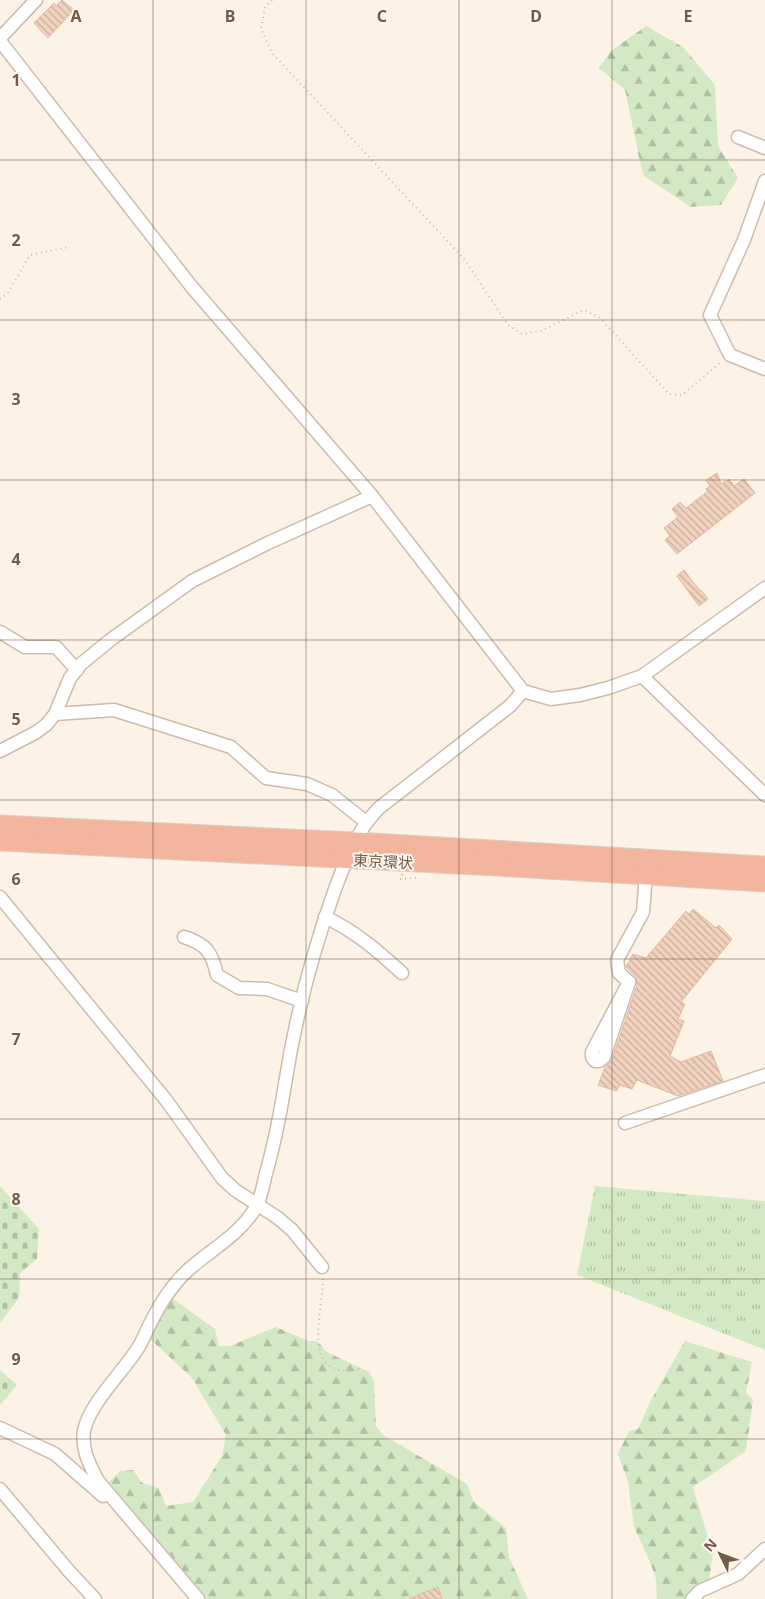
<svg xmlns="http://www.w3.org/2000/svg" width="765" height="1599" viewBox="0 0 765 1599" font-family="'Noto Sans','Noto Sans JP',sans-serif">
	<defs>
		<pattern id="grass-tufts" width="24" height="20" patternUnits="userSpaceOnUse" patternTransform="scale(1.25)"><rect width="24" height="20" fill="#d3e9c5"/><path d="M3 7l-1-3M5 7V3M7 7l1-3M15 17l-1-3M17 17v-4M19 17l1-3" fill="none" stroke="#b0c0a2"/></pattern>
		<pattern id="forest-firs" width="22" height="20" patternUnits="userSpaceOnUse" patternTransform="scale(1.25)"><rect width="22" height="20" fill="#d3e9c5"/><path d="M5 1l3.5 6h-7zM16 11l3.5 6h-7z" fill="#b0c0a2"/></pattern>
		<pattern id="cemetery-stones" width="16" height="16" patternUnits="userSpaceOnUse" patternTransform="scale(1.25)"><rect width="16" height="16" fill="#d3e9c5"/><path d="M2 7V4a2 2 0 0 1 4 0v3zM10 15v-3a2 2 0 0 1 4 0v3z" fill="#b0c0a2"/></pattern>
		<pattern id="building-back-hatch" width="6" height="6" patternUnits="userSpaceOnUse" patternTransform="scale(1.25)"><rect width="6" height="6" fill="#f0d2be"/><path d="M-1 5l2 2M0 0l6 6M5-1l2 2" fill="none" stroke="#c7ad9c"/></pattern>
	</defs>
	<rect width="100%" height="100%" fill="#fcf3e6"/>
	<path fill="url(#grass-tufts)" d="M 595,1186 L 765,1201 L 765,1350 L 577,1275 Z"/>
	<g fill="url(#forest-firs)">
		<path d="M 646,26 L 683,47 L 715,85 L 718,146 L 738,178 L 721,205 L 691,207 L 644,176 L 639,157 L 625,90 L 599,68 L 611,51 Z"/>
		<path d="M 172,1298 L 215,1329 L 219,1346 L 230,1346 L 276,1327 L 308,1341 L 317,1341 L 327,1352 L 369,1372 L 374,1382 L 376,1426 L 383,1435 L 467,1484 L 473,1501 L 506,1528 L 509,1557 L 528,1599 L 205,1599 L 118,1496 L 109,1482 L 120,1471 L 133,1470 L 142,1483 L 159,1488 L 166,1506 L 193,1502 L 222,1456 L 226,1435 L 192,1378 L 149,1338 L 166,1303 Z"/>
		<path d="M 685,1341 L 752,1362 L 746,1393 L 753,1400 L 746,1451 L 693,1487 L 713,1554 L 709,1581 L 691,1599 L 657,1599 L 656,1579 L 650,1562 L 634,1527 L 628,1482 L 618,1454 L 629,1431 L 638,1429 L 650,1402 Z"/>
	</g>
	<g fill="url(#cemetery-stones)">
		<path d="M 0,1186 L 39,1229 L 37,1259 L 20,1273 L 19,1298 L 0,1323 Z"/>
		<path d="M 0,1370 L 17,1385 L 0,1405 Z"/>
	</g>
	<g fill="url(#building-back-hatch)" stroke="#e2b99f">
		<path d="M 62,0 L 74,10 L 48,38 L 34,23 L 54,3 L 56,6 Z"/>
		<path d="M 717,473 L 721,484 L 729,479 L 734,486 L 744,479 L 755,493 L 677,554 L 665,540 L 670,536 L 664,528 L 678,517 L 672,509 L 680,502 L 686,508 L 708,491 L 706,489 L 710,486 L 706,480 Z"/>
		<path d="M 684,570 L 700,591 L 701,590 L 708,599 L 699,606 L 677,576 Z"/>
		<path d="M 693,909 L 716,928 L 719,925 L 732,939 L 681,1002 L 685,1004 L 678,1019 L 684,1021 L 670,1056 L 681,1062 L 711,1051 L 723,1081 L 678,1096 L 637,1080 L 632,1089 L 620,1085 L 616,1091 L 598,1085 L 605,1067 L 612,1060 L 637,985 L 636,977 L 626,967 L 633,954 L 646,958 L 686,911 L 689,914 Z"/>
		<path d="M 438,1587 L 442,1599 L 409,1599 Z"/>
	</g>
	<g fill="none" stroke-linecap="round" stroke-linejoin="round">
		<defs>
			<g id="minor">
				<path d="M 2,36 L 36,0"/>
				<path d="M 0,41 L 191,286 L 372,496 L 523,691 L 551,699 L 580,695 L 608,688 L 642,676 L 765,588"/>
				<path d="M 738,137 L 765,148"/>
				<path d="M 765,181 L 744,240 L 710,315 L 730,355 L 765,369"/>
				<path d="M 0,632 L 25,647 L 56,647 L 77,670"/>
				<path d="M 642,676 L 765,795"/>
				<path d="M 55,714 L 114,710 L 231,747 L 266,778 L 307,784 L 332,795 L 366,822"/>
				<path d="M 0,751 L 35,733 L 46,725 L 55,714 L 70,678 L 81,664 L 109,641 L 192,581 L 268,543 L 372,496"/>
				<path d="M 0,897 L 166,1100 L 222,1178 L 235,1190 L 278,1218 L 292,1230 L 322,1267"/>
				<path d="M 325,917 C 355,931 378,951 402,973"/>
				<path d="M 184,937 C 206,944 212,952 217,975 L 239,988 L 267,989 L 302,1001"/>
				<path d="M 629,982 L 604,1057 L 599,1061 L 595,1061 L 592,1057 L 592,1052 Z"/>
				<path d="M 629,982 L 619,973 L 617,960 L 643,912 L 646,874"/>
				<path d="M 625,1123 L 765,1075"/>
				<path d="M 0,1428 L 55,1454 L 103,1496"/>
				<path d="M 0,1489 L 68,1570 L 95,1599"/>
				<path d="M 198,1599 L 98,1481 C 90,1465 81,1450 84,1431 C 89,1404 123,1372 138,1348 C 142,1342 145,1334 148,1328 C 158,1307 170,1287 187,1271 C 210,1250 240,1235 256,1207 C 261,1198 263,1187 265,1177 C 274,1146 280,1115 285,1084 C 295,1019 312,954 334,892 C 345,862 356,831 379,808 L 510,706 L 523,691"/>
				<path d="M 692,1599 L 700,1591 L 738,1574 L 765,1549"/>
			</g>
			<g id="highway">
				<path d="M 0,825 L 355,842 L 765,866"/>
				<path d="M 0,841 L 495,866 L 765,882"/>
			</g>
		</defs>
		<use href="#minor" stroke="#cdbbac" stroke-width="15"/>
		<use href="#highway" stroke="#d8d1cd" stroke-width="21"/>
		<g stroke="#d5b5a1" stroke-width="2" stroke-dasharray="1 4" stroke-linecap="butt">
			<path d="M 272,0 L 265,7 L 261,29 L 272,53 L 465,260 L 508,325 L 522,334 L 541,331 L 584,310 L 600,318 L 669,394 L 682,395 L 721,362"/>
			<path d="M 0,299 L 8,293 L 30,255 L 69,247"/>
			<path d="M 400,879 L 417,878"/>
			<path d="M 323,1279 C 324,1303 304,1363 339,1370 C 346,1372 355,1370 362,1368"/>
		</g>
		<use href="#minor" stroke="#fff" stroke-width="12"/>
		<use href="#highway" stroke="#f4b59f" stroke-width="19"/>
		<path stroke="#d5b5a1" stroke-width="2" stroke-dasharray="1 4" stroke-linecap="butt" d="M 402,875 L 406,835"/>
	</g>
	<path fill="none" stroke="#745a4b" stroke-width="1" stroke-opacity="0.55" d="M 153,0 L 153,1599M 306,0 L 306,1599M 459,0 L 459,1599M 612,0 L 612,1599M 0,160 L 765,160M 0,320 L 765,320M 0,480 L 765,480M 0,640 L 765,640M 0,800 L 765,800M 0,959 L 765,959M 0,1119 L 765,1119M 0,1279 L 765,1279M 0,1439 L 765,1439"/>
	<g text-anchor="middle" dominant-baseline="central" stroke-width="4" stroke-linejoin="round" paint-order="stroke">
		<g font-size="15" fill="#745a4b" stroke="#fef7ec">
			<text transform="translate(383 861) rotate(3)">東京環状</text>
		</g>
	</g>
	<g font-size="16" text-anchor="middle" font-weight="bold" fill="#745a4b" stroke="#fef7ec" stroke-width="4" stroke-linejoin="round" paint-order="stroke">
		<text x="76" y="22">A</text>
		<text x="230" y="22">B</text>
		<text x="382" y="22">C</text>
		<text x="536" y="22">D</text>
		<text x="688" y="22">E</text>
		<text x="16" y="86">1</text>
		<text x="16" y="246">2</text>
		<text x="16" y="405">3</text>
		<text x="16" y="565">4</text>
		<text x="16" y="725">5</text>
		<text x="16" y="885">6</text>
		<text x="16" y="1045">7</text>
		<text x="16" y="1205">8</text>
		<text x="16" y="1365">9</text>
	</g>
	<g transform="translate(720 1554) rotate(312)" stroke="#fef7ec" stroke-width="4" paint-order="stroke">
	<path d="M0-4L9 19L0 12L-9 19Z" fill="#745a4b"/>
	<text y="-8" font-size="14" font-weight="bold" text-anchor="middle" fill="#745a4b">N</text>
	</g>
</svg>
